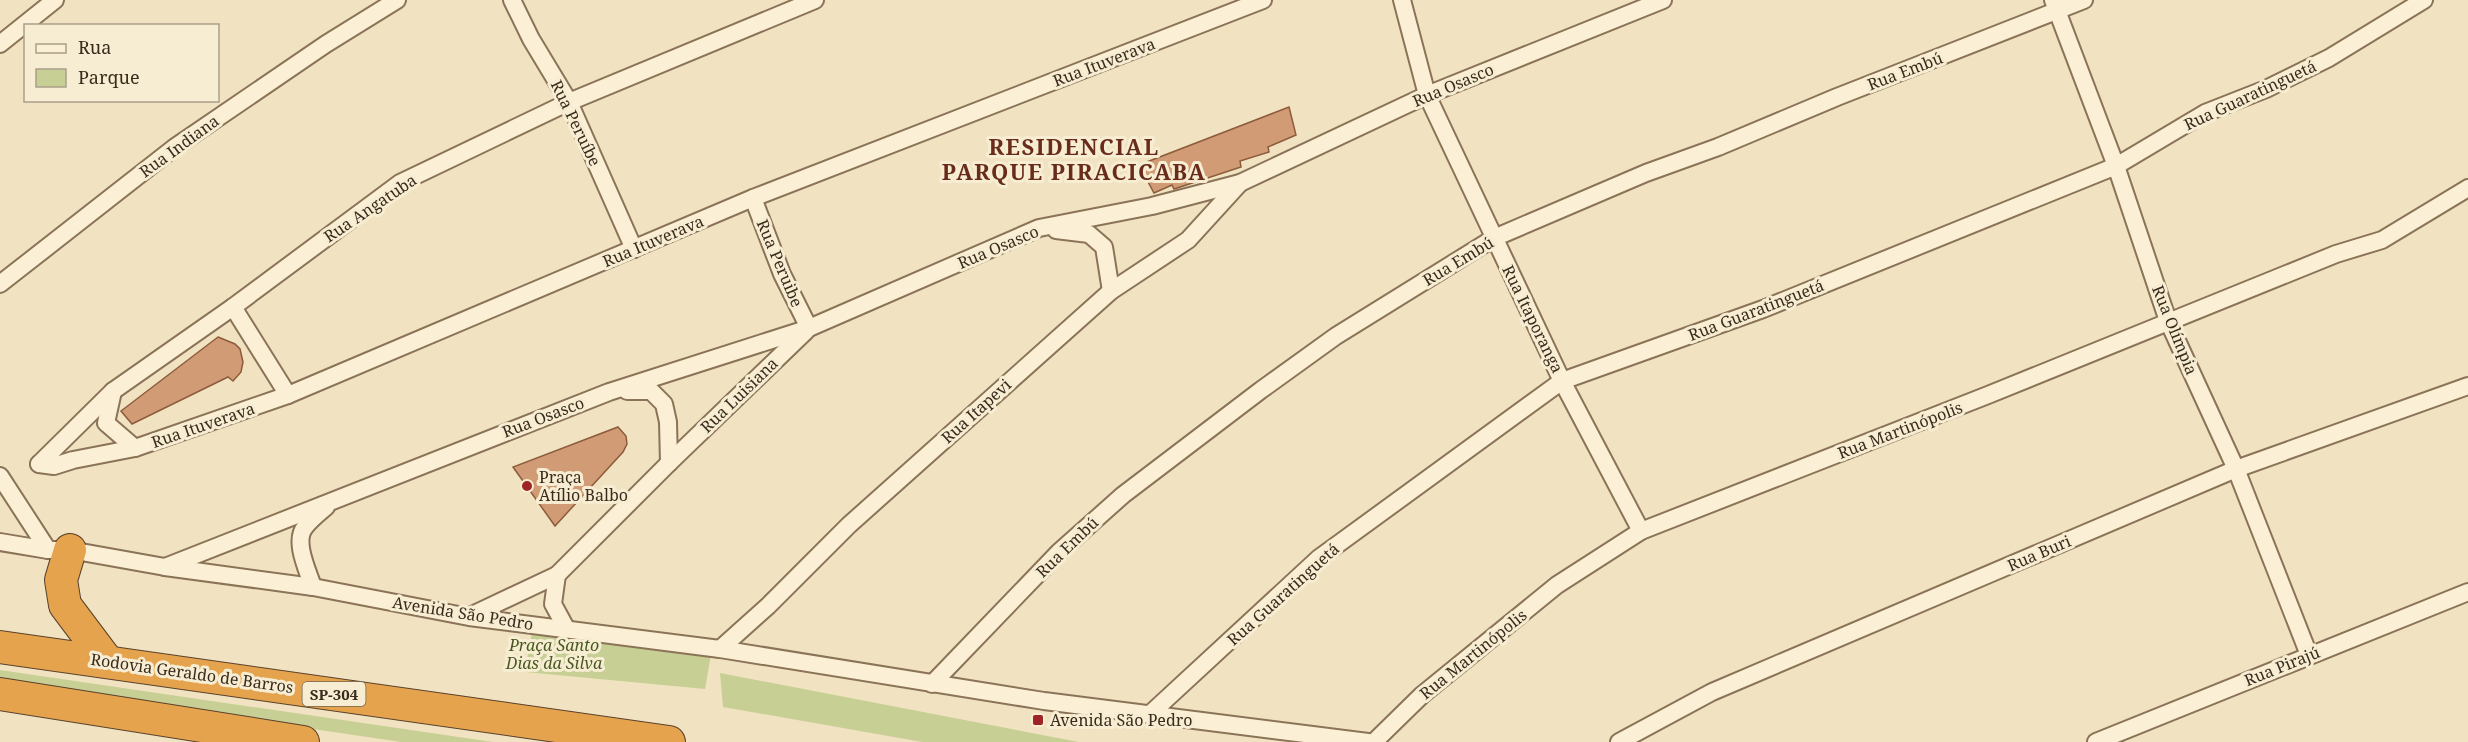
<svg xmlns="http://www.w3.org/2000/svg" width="2468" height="742" viewBox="0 0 2468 742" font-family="'Noto Serif',serif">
	<rect width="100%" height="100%" fill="#f1e3c1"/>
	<g fill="#c8cf95">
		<path d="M 532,632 L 711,655 L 705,689 L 525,672 Z"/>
		<path d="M 0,670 L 493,742 L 401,742 L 0,683 Z"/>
		<path d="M 720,673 L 1079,742 L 922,742 L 723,707 Z"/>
	</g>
	<g fill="#d19c75" stroke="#8c5c3c" stroke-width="1.5">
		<path d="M 1289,107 L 1296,135 L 1268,147 L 1269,152 L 1240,161 L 1241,167 L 1174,189 L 1172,185 L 1154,193 L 1139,165 Z"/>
		<path d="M 218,337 L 235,344 L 240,349 L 243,362 L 241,372 L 233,381 L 228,377 L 132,424 L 121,411 Z"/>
		<path d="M 618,427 L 626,436 L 627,444 L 623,452 L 555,526 L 513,467 Z"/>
	</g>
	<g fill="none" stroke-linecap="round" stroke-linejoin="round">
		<defs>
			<g id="street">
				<path d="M 512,0 L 531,39 L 569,102 L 634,249"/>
				<path d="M 1402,0 L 1427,95 L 1562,381 L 1641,531"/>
				<path d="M 2053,0 L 2116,166 L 2168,321 L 2236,469 L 2309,655"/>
				<path d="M 0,44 L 55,0"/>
				<path d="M 753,198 L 782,274 L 809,328"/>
				<path d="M 1056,230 L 1089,234 L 1104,247 L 1111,291"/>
				<path d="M 0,284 L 175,147 L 326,44 L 397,0"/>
				<path d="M 233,307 L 288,395"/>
				<path d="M 113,391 L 106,423 L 135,448"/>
				<path d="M 627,391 L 651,391 L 664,404 L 668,422 L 669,463"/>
				<path d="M 39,464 L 54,466 L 73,460 L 135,448 L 288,395 L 753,198 L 1263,0"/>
				<path d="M 39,464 L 113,391 L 233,307 L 400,183 L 569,102 L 815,0"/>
				<path d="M 0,476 L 48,550"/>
				<path d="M 0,542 L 48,550 L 70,550 L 165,567 L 313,587 L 469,617 L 720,649 L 1044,701 L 1368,742"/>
				<path d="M 165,567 L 609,392 L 809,328 L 1039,228 L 1152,206 L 1240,183 L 1427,95 L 1663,0"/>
				<path d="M 557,575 L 553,604 L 566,628"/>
				<path d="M 313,587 C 308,571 293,541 305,527 C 311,519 319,513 326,507"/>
				<path d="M 470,616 L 557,575 L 669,463 L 806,331"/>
				<path d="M 720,649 L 768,606 L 849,525 L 1111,291 L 1188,240 L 1240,183"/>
				<path d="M 932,684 L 1059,552 L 1123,495 L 1261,390 L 1336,336 L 1494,238 L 1646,173 L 1718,147 L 1837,97 L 2084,0"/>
				<path d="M 1149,715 L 1319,558 L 1562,381 L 1763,309 L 2116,166 L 2205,113 L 2266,89 L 2329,58 L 2424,0"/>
				<path d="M 1374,742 L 1422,695 L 1557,585 L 1641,531 L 1988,395 L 2336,254 L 2382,240 L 2468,188"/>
				<path d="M 1619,742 L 1712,692 L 2236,469 L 2468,386"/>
				<path d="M 2096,742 L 2468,592"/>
			</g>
			<g id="highway">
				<path d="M 70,550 L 61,580 L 65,605 L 107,661"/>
				<path d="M 0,647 L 669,742"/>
				<path d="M 0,694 L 303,742"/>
			</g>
		</defs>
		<use href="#street" stroke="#8b7358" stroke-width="20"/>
		<use href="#highway" stroke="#59412c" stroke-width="34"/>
		<use href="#street" stroke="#fbf0d5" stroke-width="16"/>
		<use href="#highway" stroke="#e5a34d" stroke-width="32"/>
	</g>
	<g fill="#9e2425" stroke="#f7edd2" stroke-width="2">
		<circle cx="527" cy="486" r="6"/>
		<rect x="1032" y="714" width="12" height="12" rx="3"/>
	</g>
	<g text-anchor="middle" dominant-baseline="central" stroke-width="6" stroke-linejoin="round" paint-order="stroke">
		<rect fill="#f7edd2" stroke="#736553" stroke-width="1.5" x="302.5" y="682" width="63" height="24" rx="4.5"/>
		<g font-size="15" font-weight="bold" fill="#3a2b1d">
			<text x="334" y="694">SP-304</text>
		</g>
		<g font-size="16" fill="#3a2b1d" stroke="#f7edd2">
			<text transform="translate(1104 62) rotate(-21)">Rua Ituverava</text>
			<text transform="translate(1905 71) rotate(-21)">Rua Embú</text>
			<text transform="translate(1453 85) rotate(-23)">Rua Osasco</text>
			<text transform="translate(2250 95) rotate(-25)">Rua Guaratinguetá</text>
			<text transform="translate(576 123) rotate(64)">Rua Peruíbe</text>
			<text transform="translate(179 146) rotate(-36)">Rua Indiana</text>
			<text transform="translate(370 208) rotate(-34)">Rua Angatuba</text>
			<text transform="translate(653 241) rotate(-23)">Rua Ituverava</text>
			<text transform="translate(998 247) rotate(-23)">Rua Osasco</text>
			<text transform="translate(1458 261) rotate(-31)">Rua Embú</text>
			<text transform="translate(780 263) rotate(67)">Rua Peruibe</text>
			<text transform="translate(1756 310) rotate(-21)">Rua Guaratinguetá</text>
			<text transform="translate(1533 319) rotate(64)">Rua Itaporanga</text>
			<text transform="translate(2175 330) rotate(68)">Rua Olímpia</text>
			<text transform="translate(739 395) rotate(-44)">Rua Luisiana</text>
			<text transform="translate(976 411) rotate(-42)">Rua Itapevi</text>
			<text transform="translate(543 417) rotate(-21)">Rua Osasco</text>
			<text transform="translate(203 425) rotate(-19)">Rua Ituverava</text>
			<text transform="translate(1900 430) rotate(-21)">Rua Martinópolis</text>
			<text transform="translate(1067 547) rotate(-44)">Rua Embú</text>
			<text transform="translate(2039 553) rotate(-23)">Rua Buri</text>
			<text transform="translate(1283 594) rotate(-42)">Rua Guaratinguetá</text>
			<text transform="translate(463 613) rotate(9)">Avenida São Pedro</text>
			<text transform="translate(1473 654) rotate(-39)">Rua Martinópolis</text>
			<text transform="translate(2282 666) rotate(-22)">Rua Pirajú</text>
			<text transform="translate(192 673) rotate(8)">Rodovia Geraldo de Barros</text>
		</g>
		<g font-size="16" fill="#3a2b1d" stroke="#f7edd2" text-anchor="start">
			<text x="539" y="477">Praça<tspan x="539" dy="18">Atílio Balbo</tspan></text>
			<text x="1050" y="720">Avenida São Pedro</text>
		</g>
		<g font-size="16" font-style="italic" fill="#4a5822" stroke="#f7edd2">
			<text x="554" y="645">Praça Santo<tspan x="554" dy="18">Dias da Silva</tspan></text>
		</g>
		<g font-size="22" font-weight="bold" letter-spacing="1.5" fill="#692b1a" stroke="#f7edd2">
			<text x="1074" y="146">RESIDENCIAL<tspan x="1074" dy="25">PARQUE PIRACICABA</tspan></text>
		</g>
	</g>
	<rect x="24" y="24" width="195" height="78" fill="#f7edd2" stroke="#ab9f8a" stroke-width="1.5"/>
	<rect x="36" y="44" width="30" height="9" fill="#fbf0d5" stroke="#ab9f8a" stroke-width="1.5"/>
	<text x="78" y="54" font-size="18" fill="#3a2b1d">Rua</text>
	<rect x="36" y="69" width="30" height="18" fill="#c8cf95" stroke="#ab9f8a" stroke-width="1.5"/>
	<text x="78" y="84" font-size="18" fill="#3a2b1d">Parque</text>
</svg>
